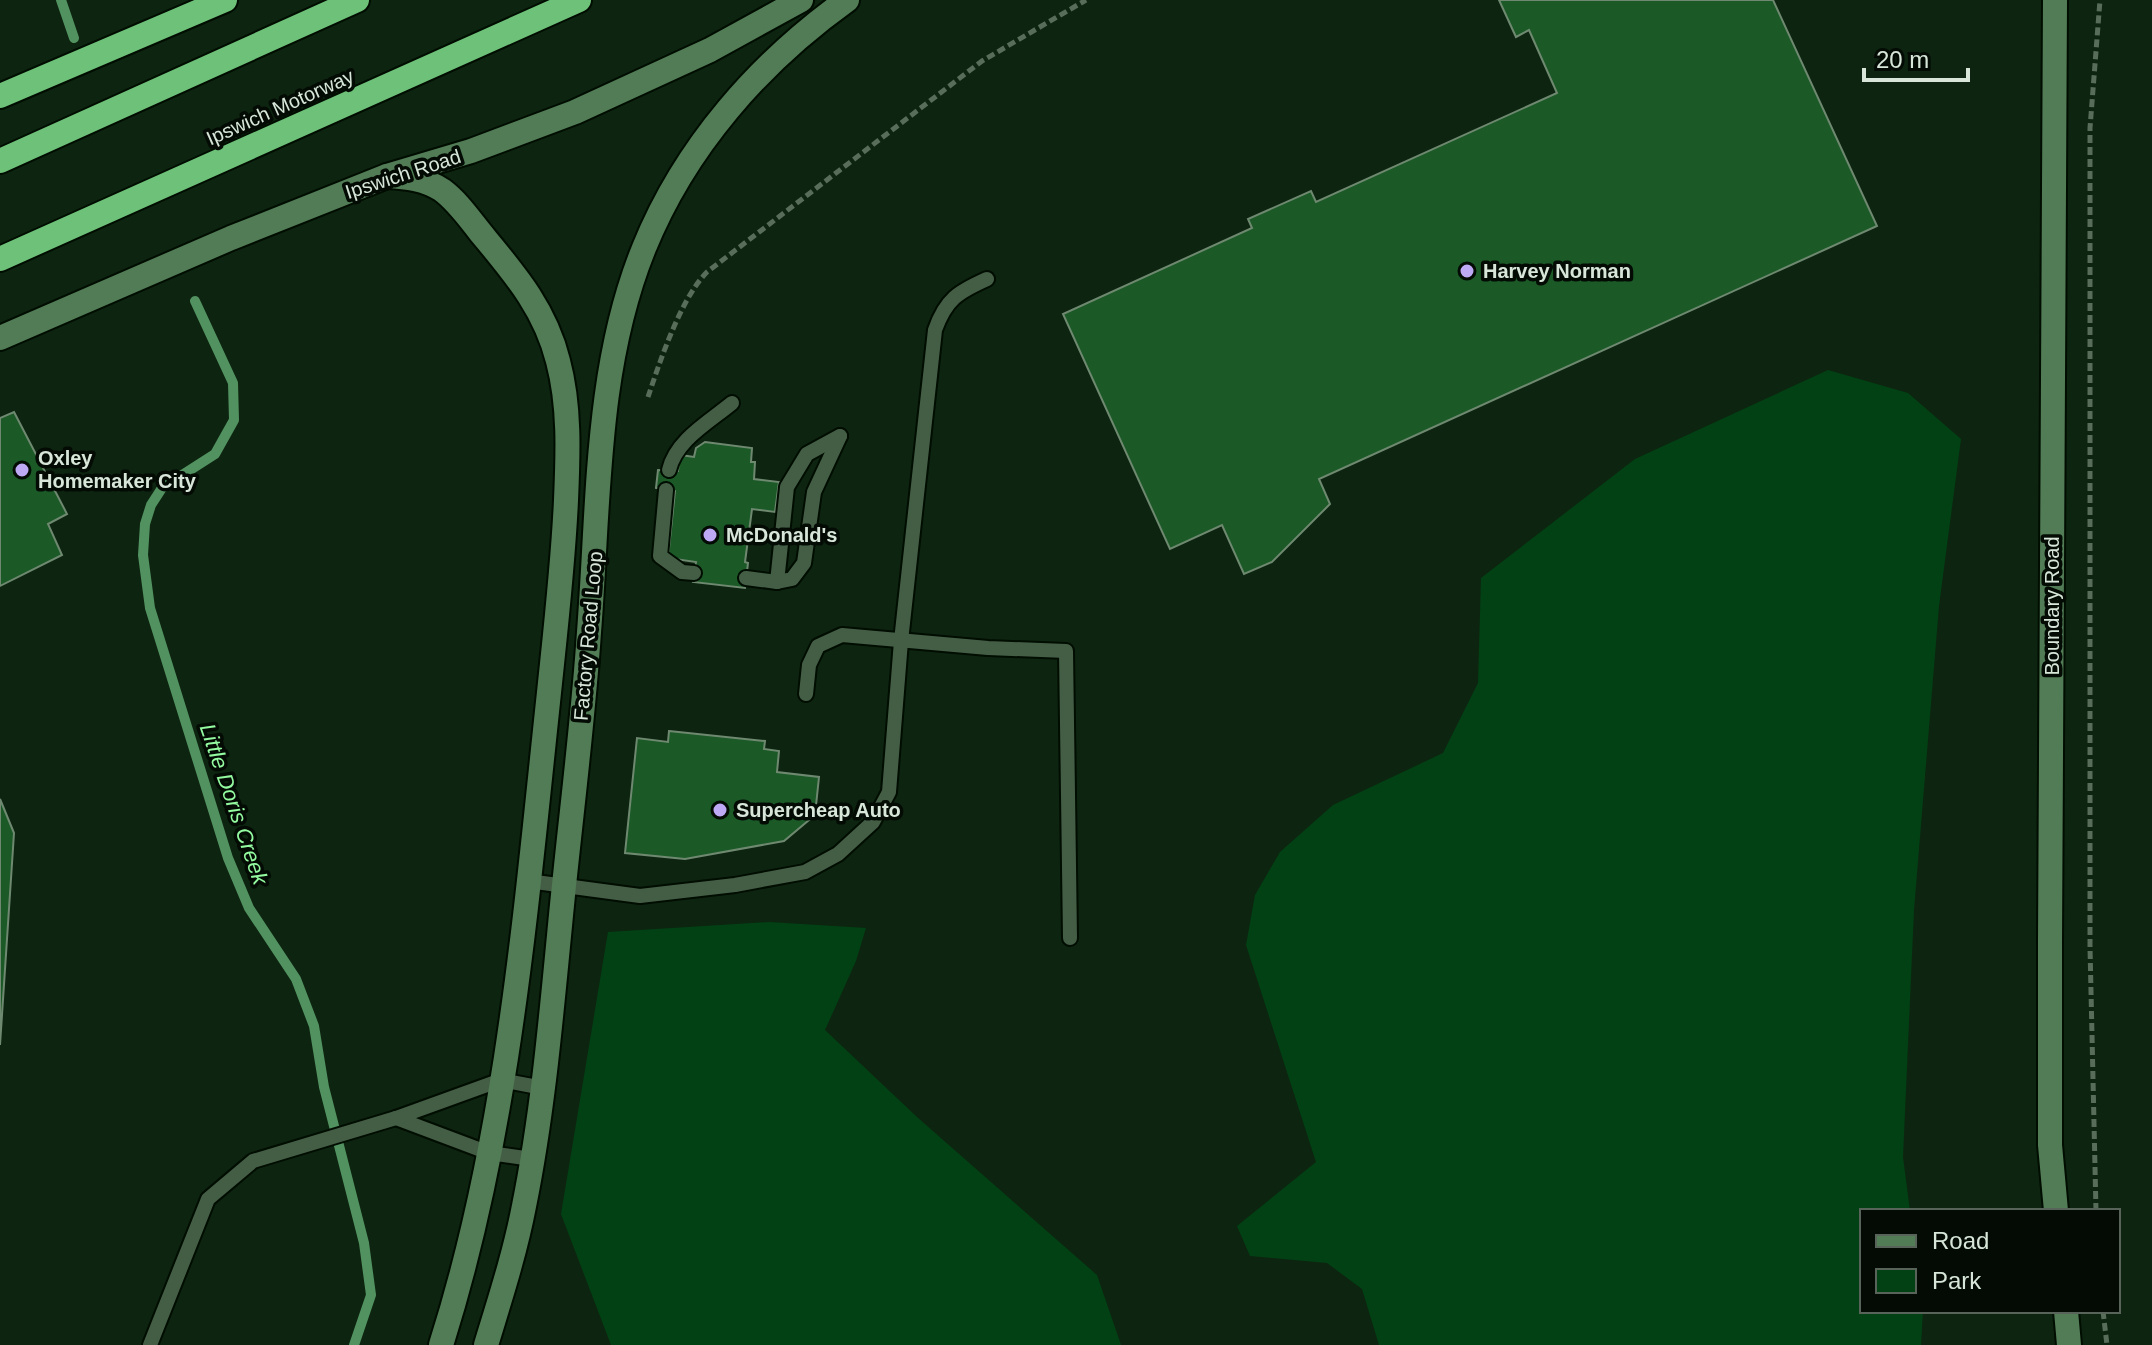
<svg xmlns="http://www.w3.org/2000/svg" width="2152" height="1345" font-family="Arial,sans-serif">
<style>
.green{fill:#024114}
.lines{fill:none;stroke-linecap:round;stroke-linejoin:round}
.stream{stroke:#529260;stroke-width:10}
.building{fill:#1b5927;stroke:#6e8970;stroke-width:2}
.lane-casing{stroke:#000d00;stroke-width:18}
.secondary-casing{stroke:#000d00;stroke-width:28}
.highway-casing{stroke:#000d00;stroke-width:28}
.path{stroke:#596d5b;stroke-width:5;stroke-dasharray:8 4;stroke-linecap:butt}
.lane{stroke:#445e46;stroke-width:14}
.secondary{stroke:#517c55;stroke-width:24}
.highway{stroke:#6ec179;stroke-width:24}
.poi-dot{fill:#bea9f4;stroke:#030b04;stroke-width:3}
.labels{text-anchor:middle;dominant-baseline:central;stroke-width:7;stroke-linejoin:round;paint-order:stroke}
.street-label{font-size:20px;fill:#d7e6d8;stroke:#030b04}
.poi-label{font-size:20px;font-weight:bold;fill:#d7e6d8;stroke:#030b04;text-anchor:start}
.water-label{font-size:22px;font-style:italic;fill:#94fba1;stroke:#030b04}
</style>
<rect width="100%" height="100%" fill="#0d2510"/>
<!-- green -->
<g class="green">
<polygon points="1828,370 1908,393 1961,439 1939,606 1914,910 1903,1157 1910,1211 1862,1211 1862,1311 1923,1311 1921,1345 1379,1345 1362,1289 1327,1263 1250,1256 1237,1226 1316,1162 1246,945 1255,895 1280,852 1333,805 1443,753 1478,683 1481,578 1635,459"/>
<polygon points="769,922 866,928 856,961 825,1030 917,1117 1097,1275 1121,1345 611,1345 561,1214 608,932"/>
</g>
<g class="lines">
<!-- stream -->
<g class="stream">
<polyline points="61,0 74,38"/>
<polyline points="195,301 233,383 234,420 215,454 162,488 151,505 145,524 143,555 150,608 228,858 249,908 296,979 314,1026 324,1087 364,1243 371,1295 354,1345"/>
</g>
</g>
<!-- building -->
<g class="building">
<polygon points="1499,0 1773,0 1877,226 1319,479 1330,504 1272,562 1244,574 1222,525 1170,549 1063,314 1252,228 1248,219 1311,191 1316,202 1557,93 1529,30 1516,37"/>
<polygon points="14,412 67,514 48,524 62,555 0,586 0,418"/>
<polygon points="705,442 752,448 751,462 755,462 754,479 779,482 775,512 752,509 745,562 748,563 745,588 693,582 696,562 668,558 675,491 656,488 658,470 678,471 680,455 694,457 696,448"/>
<polygon points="669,731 765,741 764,749 779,751 777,772 819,777 815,815 784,841 685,859 625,853 637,738 668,742"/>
<polygon points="0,799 14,833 0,1045"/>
</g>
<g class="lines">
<defs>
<g id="lane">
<path d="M 669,470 C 676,440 709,422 732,403"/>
<polyline points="666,490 660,556 682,572 694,573"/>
<polyline points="746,578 777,582 792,579 804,563 814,492 840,436"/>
<polyline points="777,582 787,487 807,454 840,436"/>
<polyline points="806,694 809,665 818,646 842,635 988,648 1066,651 1070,938"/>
<path d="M 528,881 L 640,896 L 735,885 L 805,872 L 838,854 L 873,822 L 889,792 L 901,641 L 935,330 C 946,299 958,292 987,279"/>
<polyline points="396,1118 489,1153 532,1159"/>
<polyline points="150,1345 208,1199 253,1161 396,1118 501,1080 543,1088"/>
</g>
<g id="secondary">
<polyline points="2055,0 2050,943 2050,1145 2056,1211"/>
<path d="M 387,176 C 407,177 425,179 442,190 C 457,201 469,218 480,232 C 513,272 545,308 558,361 C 570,406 568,454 566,500 C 563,567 555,634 548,702 C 525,917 507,1138 441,1345"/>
<polyline points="0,338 231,238 387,176 471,151 575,112 710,50 801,0"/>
<polyline points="2066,1311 2069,1345"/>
<path d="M 486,1345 C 500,1299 515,1253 524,1206 C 544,1107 552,1006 562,905 C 571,814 583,723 589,632 C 599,505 595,368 644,248 C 685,147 759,63 847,0"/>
</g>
<g id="highway">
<polyline points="0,96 225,0"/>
<polyline points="0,161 357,0"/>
<polyline points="0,259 579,0"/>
</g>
</defs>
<!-- lane casing -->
<use href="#lane" class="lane-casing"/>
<!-- secondary casing -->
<use href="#secondary" class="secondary-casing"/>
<!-- highway casing -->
<use href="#highway" class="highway-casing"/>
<!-- path -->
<g class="path">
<path d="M 648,397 C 660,361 681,298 707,272 L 982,61 L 1086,0"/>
<polyline points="2096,1211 2090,947 2090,128 2100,0"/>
<polyline points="2103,1311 2107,1345"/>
</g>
<!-- lane -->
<use href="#lane" class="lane"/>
<!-- secondary -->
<use href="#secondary" class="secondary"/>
<!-- highway -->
<use href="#highway" class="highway"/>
</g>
<!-- markers -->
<g class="poi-dot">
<circle cx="1467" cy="271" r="8"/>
<circle cx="22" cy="470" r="8"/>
<circle cx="710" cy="535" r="8"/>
<circle cx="720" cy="810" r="8"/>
</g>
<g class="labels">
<!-- street labels -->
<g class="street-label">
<text transform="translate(280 107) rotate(-24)">Ipswich Motorway</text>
<text transform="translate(403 174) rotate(-18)">Ipswich Road</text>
<text transform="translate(2052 606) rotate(-90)">Boundary Road</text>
<text transform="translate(588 636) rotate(-85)">Factory Road Loop</text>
</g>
<!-- poi labels -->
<g class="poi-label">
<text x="1483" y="271">Harvey Norman</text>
<text x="38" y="458">Oxley<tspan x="38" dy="23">Homemaker City</tspan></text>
<text x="726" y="535">McDonald's</text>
<text x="736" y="810">Supercheap Auto</text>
</g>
<!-- water labels -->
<g class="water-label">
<text transform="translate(234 804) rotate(71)">Little Doris Creek</text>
</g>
</g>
<!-- legend -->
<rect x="1860" y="1209" width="260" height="104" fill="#030b04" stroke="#586359" stroke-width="2"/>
<rect x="1876" y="1235" width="40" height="12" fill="#517c55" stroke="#586359" stroke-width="2"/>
<text x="1932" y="1249" font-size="24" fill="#d7e6d8">Road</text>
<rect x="1876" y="1269" width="40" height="24" fill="#024114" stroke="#586359" stroke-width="2"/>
<text x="1932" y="1289" font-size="24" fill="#d7e6d8">Park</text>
<!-- scale -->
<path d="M1864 68v12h104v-12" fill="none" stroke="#d7e6d8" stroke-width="4"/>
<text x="1876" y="68" font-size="24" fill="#d7e6d8" stroke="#030b04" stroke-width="6" paint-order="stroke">20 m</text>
</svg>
